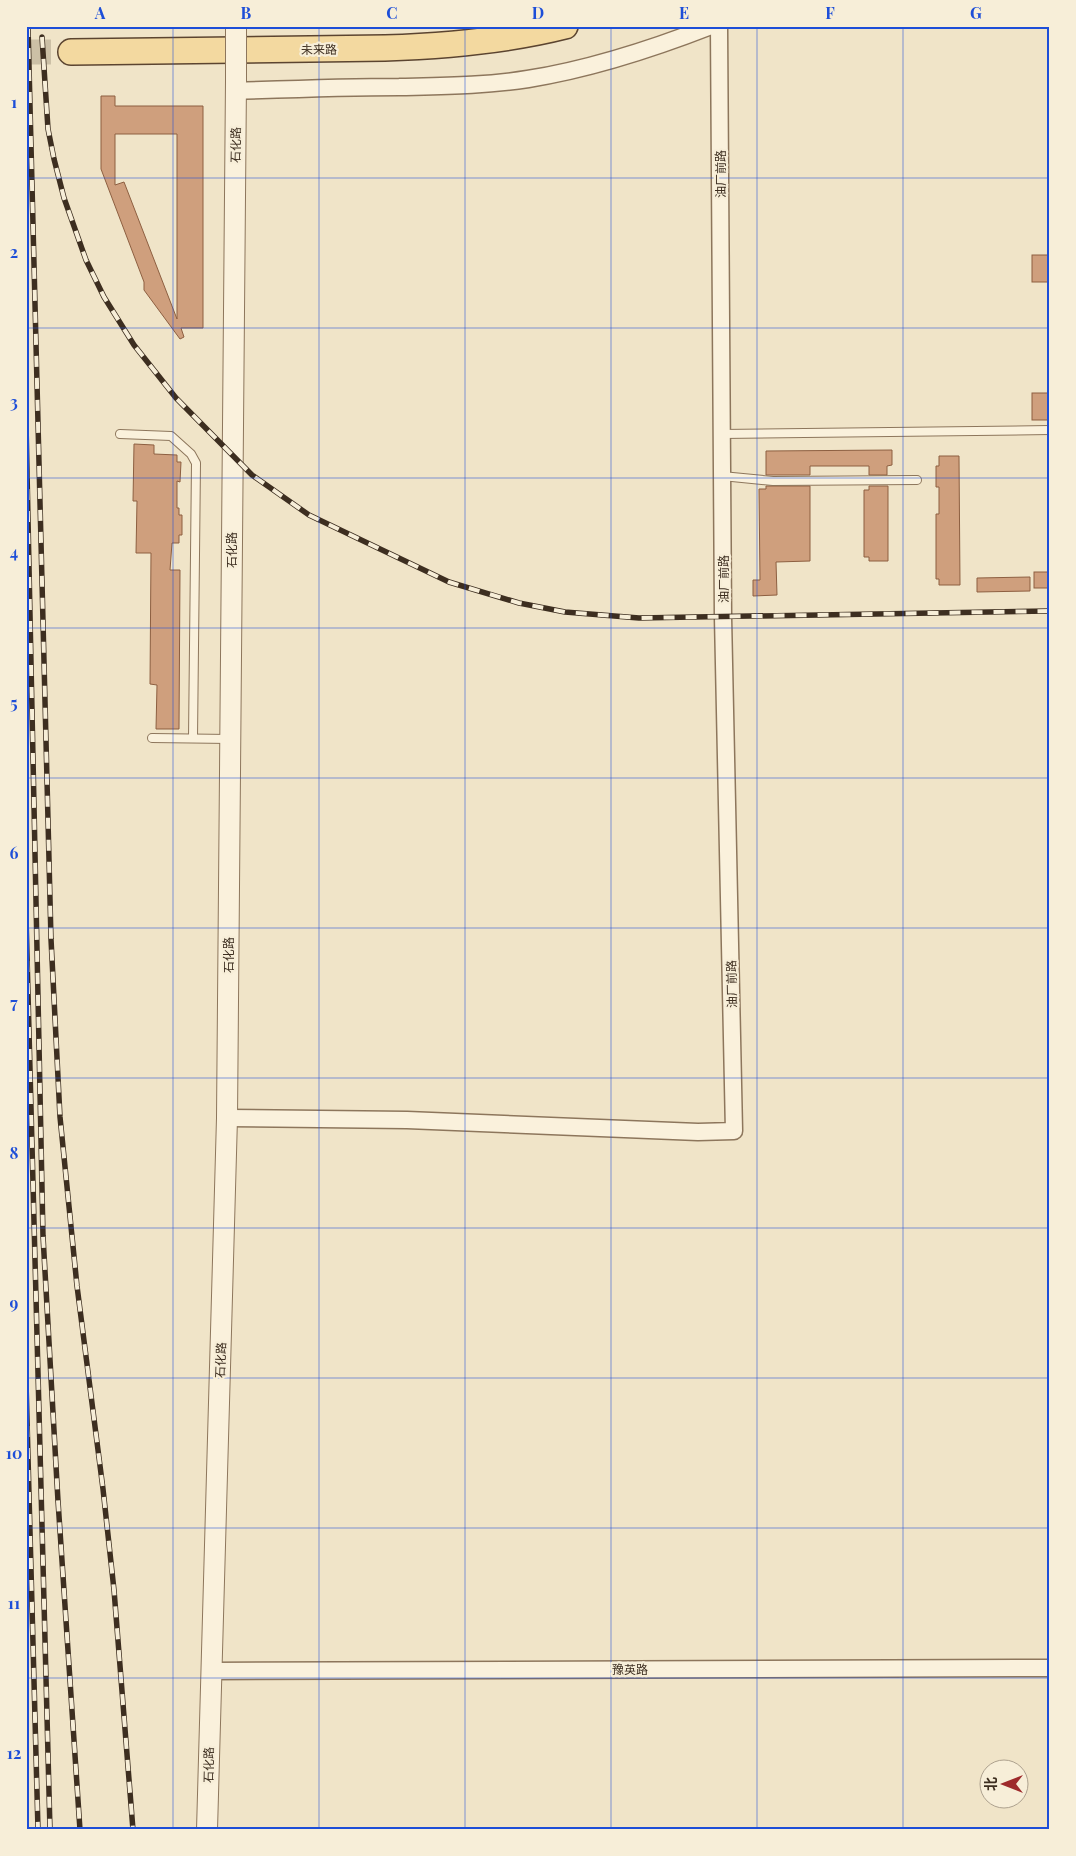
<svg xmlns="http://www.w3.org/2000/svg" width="1076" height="1856" font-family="'Playfair Display','Noto Sans SC',serif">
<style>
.building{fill:#cf9f7d;stroke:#8d5f41;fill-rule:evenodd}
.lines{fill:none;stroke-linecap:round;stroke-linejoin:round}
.primary-tunnel{stroke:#ccc0a6;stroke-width:25;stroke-dasharray:25 12;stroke-linecap:butt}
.service-casing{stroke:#8d765c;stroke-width:10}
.minor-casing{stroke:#8d765c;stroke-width:19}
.tertiary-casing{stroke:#8d765c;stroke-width:22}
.primary-casing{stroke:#5b4430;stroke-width:28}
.service{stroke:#faf1dc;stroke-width:8}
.minor{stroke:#faf1dc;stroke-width:16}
.tertiary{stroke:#faf1dc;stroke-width:20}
.primary{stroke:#f3d9a0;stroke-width:25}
.rail-casing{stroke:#3d2e20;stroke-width:5.5}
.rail{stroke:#f7eed8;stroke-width:4;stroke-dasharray:11;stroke-linecap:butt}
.tertiary-bridge-casing{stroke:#8d765c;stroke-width:22;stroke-linecap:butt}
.tertiary-bridge{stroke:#faf1dc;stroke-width:20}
.grid{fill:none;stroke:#1d4ed8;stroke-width:1;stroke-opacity:0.55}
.labels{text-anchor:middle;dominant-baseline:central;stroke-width:4.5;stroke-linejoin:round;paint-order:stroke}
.street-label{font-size:12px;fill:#3d2e20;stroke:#f7eed8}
.neatline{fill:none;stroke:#1d4ed8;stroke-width:2}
.grid-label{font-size:16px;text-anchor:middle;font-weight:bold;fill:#1d4ed8}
</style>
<rect width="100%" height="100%" fill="#f0e4c8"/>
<!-- building -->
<g class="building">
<path d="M 101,96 L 115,96 L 115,106 L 203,106 L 203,328 L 181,328 L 184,337 L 180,339 L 144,290 L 144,282 L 101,169 ZM 115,134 L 177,134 L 177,319 L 124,182 L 115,185 Z"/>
<rect x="1032" y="255" width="18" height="27"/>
<rect x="1032" y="393" width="18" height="27"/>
<polygon points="134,444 154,445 154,454 177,455 177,462 181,462 180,482 177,481 177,508 179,508 179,515 182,515 182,535 179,535 179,543 172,543 170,570 180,570 179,729 156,729 157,685 150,684 151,553 136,553 137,501 133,501"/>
<polygon points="892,450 892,465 887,466 887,475 869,475 869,466 810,466 810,475 766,475 766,451"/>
<polygon points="939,456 959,456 960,585 939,585 939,579 936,579 936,514 939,514 939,487 936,487 936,466 939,466"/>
<polygon points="766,486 810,486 810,561 776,562 777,595 753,596 753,580 760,580 759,489 766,489"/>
<polygon points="869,486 888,486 888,561 869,561 869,557 864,557 864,490 869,490"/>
<rect x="1034" y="572" width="16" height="16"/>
<polygon points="1030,577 1030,591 977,592 977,578"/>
</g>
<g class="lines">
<!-- primary-tunnel -->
<polyline class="primary-tunnel" points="26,52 71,52"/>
<defs>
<g id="service">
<polyline points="120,434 171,436 191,454 196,463 193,738"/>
<polyline points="722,434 1050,430"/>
<polyline points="722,476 773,481 917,480"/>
<polyline points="152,738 230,739"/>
</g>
<g id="minor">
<path d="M 236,91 C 290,89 345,87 399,87 C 443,86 485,86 528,79 C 591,69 652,49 711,26"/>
<polyline points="227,1118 407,1120 698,1132 734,1131 723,617 719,26"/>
<polyline points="211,1671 1050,1668"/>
</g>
<polyline id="tertiary" points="207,1830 227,1118 236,81"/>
<path id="primary" d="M 71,52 L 385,48 C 446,46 506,41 565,26"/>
</defs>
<!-- service casing -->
<use href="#service" class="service-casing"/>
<!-- minor casing -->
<use href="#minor" class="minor-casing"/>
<!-- tertiary casing -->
<use href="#tertiary" class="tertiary-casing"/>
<!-- primary casing -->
<use href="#primary" class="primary-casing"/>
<!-- service -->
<use href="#service" class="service"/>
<!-- minor -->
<use href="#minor" class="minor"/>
<!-- tertiary -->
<use href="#tertiary" class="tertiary"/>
<!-- primary -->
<use href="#primary" class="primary"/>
<defs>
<g id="rail">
<polyline points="28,26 51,939 60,1117 77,1286 103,1489 114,1590 133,1830"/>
<polyline points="42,37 48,129 54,159 64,198 86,260 104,297 134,345 176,398 252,475 309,515 449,582 519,603 565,612 639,618 1050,611"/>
<polyline points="26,423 43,1236 58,1501 80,1830"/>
<polyline points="26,917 50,1830"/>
<polyline points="26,1382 38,1830"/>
</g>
</defs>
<!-- rail casing -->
<use href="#rail" class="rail-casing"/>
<!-- rail -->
<use href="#rail" class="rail"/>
<defs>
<polyline id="tertiary-bridge" points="236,81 236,26"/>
</defs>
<!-- tertiary-bridge casing -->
<use href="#tertiary-bridge" class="tertiary-bridge-casing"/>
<!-- tertiary-bridge -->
<use href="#tertiary-bridge" class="tertiary-bridge"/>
</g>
<!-- grid -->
<path class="grid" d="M 173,26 L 173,1830M 319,26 L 319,1830M 465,26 L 465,1830M 611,26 L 611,1830M 757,26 L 757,1830M 903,26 L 903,1830M 26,178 L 1050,178M 26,328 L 1050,328M 26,478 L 1050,478M 26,628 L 1050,628M 26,778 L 1050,778M 26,928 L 1050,928M 26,1078 L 1050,1078M 26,1228 L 1050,1228M 26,1378 L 1050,1378M 26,1528 L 1050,1528M 26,1678 L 1050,1678"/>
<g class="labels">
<!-- street labels -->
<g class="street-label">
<text transform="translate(319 49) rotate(-1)">未来路</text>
<text transform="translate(235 145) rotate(-89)">石化路</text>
<text transform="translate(720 174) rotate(-90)">油厂前路</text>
<text transform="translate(231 550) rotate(-90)">石化路</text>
<text transform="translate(723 579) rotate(-90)">油厂前路</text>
<text transform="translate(228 955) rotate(-90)">石化路</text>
<text transform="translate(731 984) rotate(-91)">油厂前路</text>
<text transform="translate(220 1360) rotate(-88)">石化路</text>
<text x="630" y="1669">豫英路</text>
<text transform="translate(208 1765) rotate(-89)">石化路</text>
</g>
</g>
<!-- border -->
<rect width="1076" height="1856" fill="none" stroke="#f7eed8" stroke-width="55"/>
<!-- north arrow -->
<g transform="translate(1004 1784) rotate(270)"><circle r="24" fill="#f7eed8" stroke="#ada18e"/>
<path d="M0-4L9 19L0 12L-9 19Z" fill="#9e2a2b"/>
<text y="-8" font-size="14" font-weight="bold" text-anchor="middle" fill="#3d2e20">北</text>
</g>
<rect x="28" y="28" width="1020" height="1800" class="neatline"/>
<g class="grid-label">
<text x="100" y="19">A</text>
<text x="246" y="19">B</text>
<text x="392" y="19">C</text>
<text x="538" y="19">D</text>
<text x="684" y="19">E</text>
<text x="830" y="19">F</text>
<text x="976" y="19">G</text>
<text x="14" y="108">1</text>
<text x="14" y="258">2</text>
<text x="14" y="408">3</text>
<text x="14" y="558">4</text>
<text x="14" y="709">5</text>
<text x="14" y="859">6</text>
<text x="14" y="1009">7</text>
<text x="14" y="1159">8</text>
<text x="14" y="1309">9</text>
<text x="14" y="1459">10</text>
<text x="14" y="1609">11</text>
<text x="14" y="1759">12</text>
</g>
</svg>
